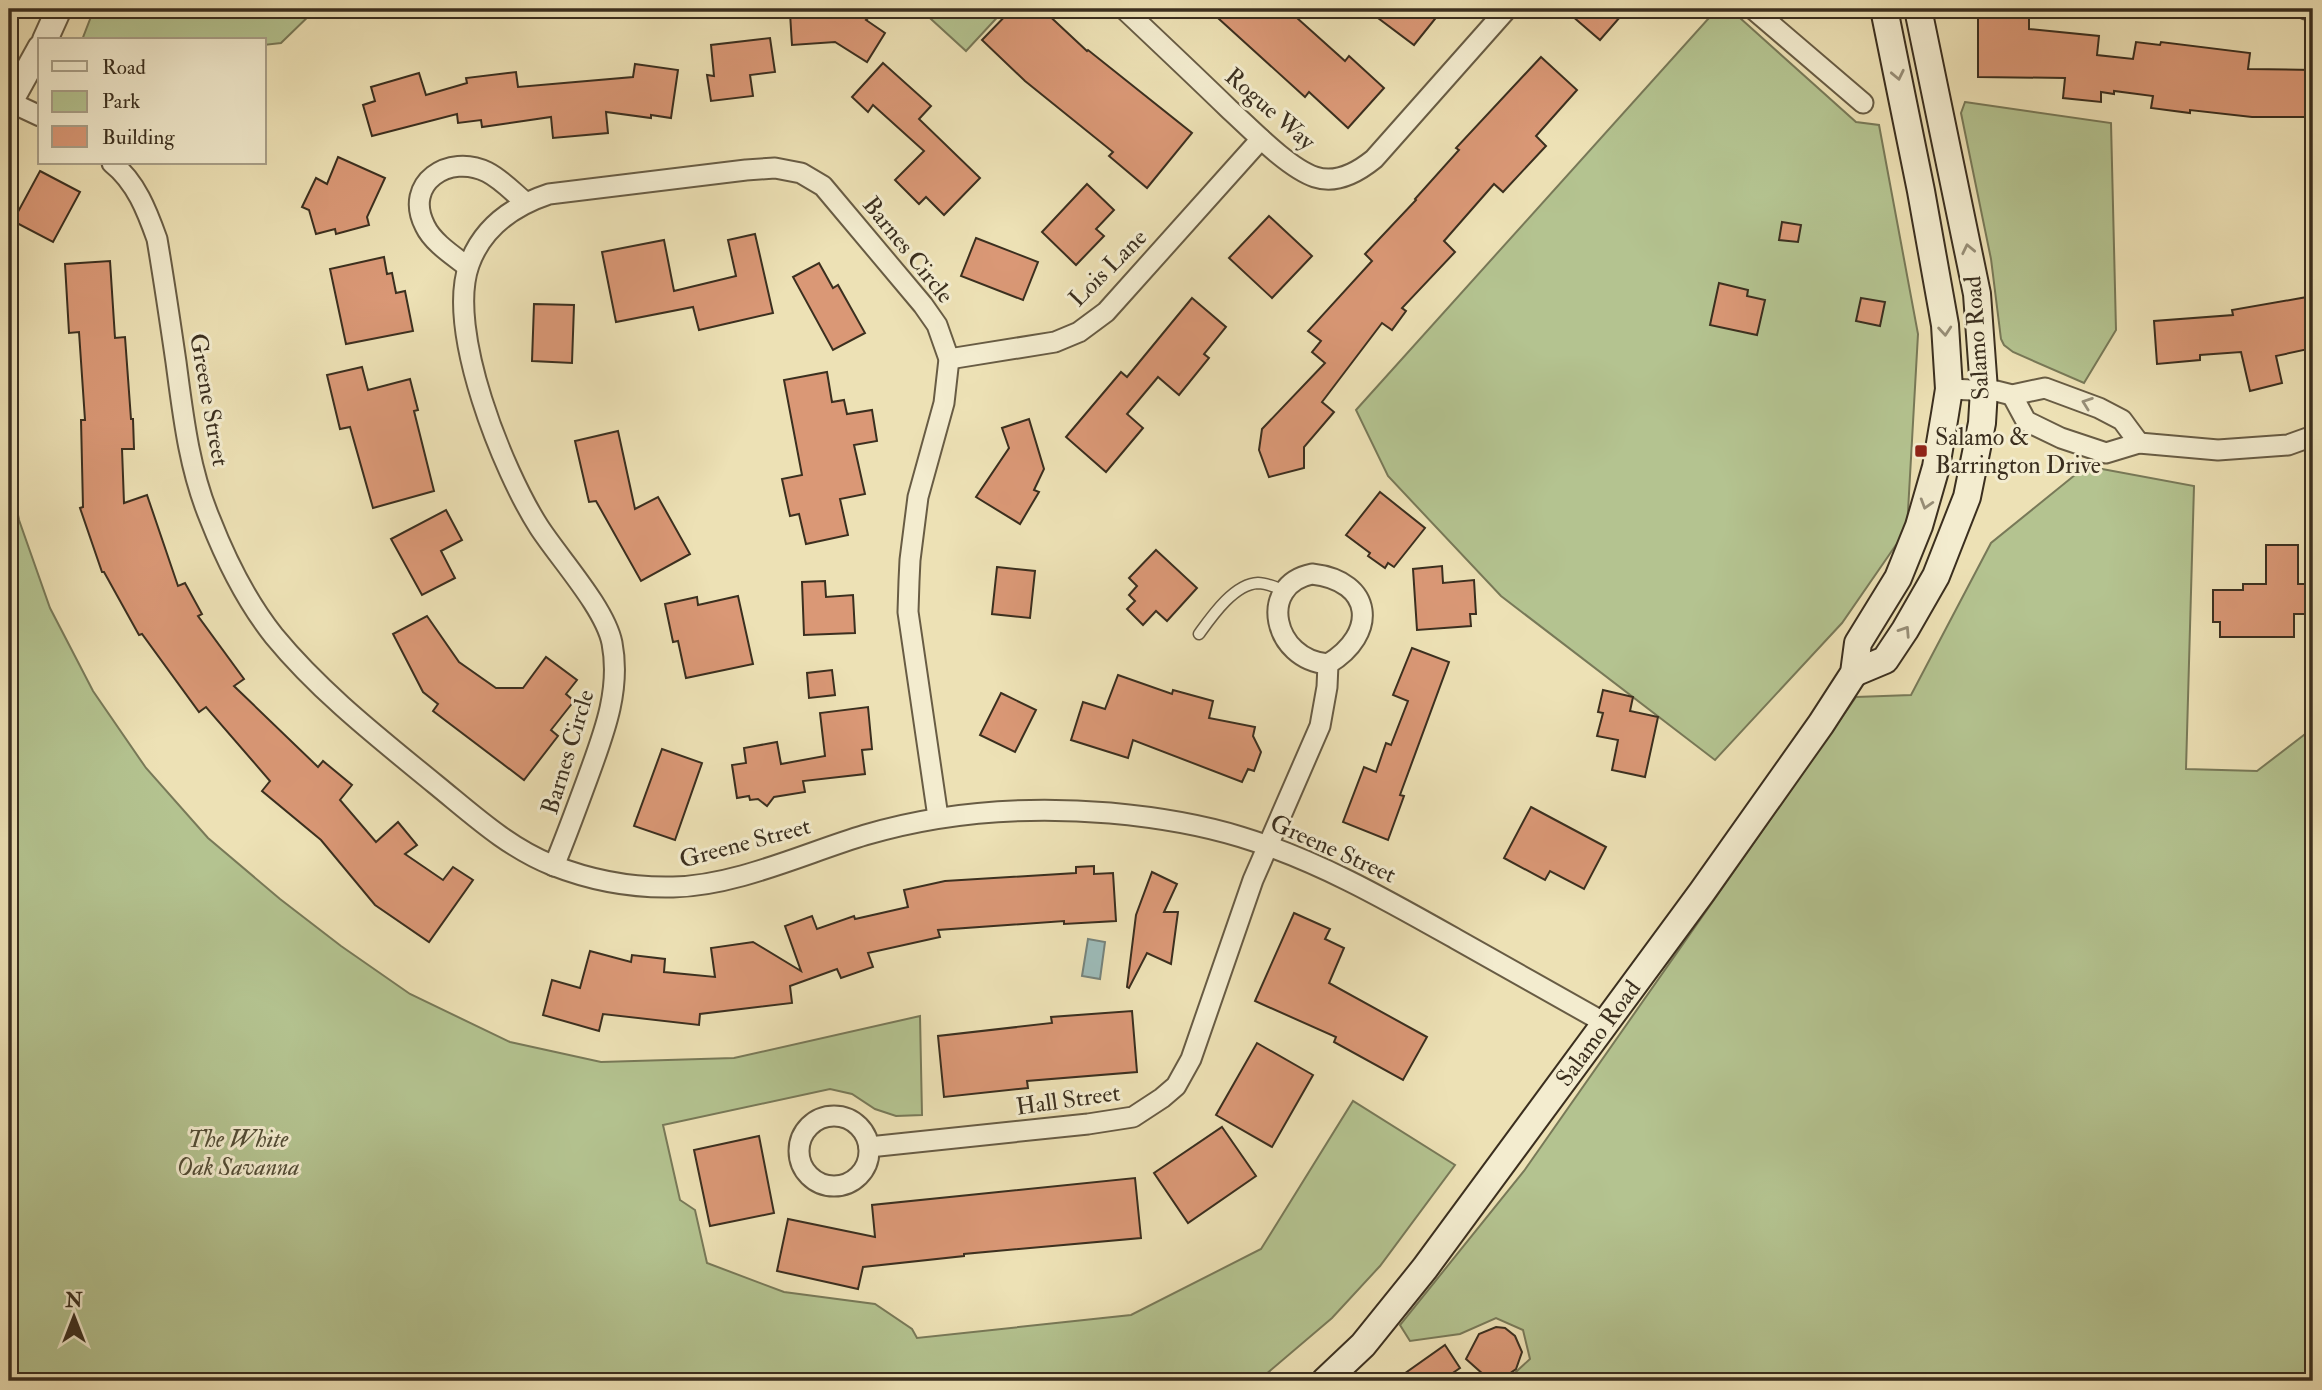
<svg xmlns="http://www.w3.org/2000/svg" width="2322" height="1390" font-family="'IM FELL Double Pica',serif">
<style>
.green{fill:#b4c390;stroke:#787958;stroke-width:2}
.water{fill:#9dbbb8;stroke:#76837b;stroke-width:2}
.building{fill:#da9876;stroke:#3b2f1f;stroke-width:2}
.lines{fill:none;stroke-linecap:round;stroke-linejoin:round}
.service-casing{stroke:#685c44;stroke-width:13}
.minor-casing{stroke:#685c44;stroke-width:23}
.tertiary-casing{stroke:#685c44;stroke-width:28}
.secondary-casing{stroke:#3b2f1f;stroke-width:30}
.service{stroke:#f3eccf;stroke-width:10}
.minor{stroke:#f3eccf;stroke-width:19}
.tertiary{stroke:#f3eccf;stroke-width:24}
.secondary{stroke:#f3eccf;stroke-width:26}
.oneway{stroke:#978e77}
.poi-dot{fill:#8f2418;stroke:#f3eccf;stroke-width:2.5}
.labels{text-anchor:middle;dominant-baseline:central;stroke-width:6;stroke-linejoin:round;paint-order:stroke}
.street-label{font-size:24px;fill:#3b2f1f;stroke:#f3eccf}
.poi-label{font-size:24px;fill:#3b2f1f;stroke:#f3eccf;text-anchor:start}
.park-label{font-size:24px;font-style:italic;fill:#534d36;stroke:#f3eccf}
</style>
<rect width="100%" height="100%" fill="#ede1b5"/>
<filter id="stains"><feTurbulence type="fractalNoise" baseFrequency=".00286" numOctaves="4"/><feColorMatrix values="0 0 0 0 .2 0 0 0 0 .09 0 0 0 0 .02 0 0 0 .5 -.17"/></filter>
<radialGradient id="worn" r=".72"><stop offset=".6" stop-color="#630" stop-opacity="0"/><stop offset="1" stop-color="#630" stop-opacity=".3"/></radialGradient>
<!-- green -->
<g class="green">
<polygon points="94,9 316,9 281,43 264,45 264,40 82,40"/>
<polygon points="920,9 1005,9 966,51"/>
<polygon points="1717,9 1730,9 1856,122 1879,125 1918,334 1907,529 1842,623 1715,760 1501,596 1388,476 1356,410"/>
<polygon points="1965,102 2111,123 2116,330 2084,383 2013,352 2004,345 2001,339 1991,259 1961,113"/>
<polygon points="2086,466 2194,486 2186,769 2257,771 2313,728 2313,1381 1506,1381 1530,1359 1523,1330 1496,1318 1460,1334 1410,1341 1400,1325 1524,1171 1856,697 1911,695 1991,543"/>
<polygon points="9,469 19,520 50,608 93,691 146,768 208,838 280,899 341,946 410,994 510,1042 601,1062 734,1058 920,1016 922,1115 896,1116 875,1109 852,1094 830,1089 663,1125 680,1200 695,1210 707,1263 784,1292 875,1304 912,1329 917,1338 1131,1315 1261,1249 1353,1101 1455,1165 1380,1266 1332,1318 1258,1381 9,1381"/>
</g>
<!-- water -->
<polygon class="water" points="1088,939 1105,942 1100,979 1082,976"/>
<!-- building -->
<g class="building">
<polygon points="841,9 878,9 866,20 885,33 867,62 835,42 792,45 790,13 838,13"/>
<polygon points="1012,9 1042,9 1087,51 1088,50 1192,133 1147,188 1109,156 1113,152 1025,81 982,40"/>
<polygon points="1208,9 1287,9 1345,61 1349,56 1384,88 1348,128 1309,92 1305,97"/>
<polygon points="1366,9 1443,9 1414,45"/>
<polygon points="1564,9 1627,9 1600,40"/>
<polygon points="1978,17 2029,17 2029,29 2099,36 2097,55 2133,59 2136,42 2160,45 2161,42 2250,53 2248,69 2313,70 2313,117 2252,117 2190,110 2190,113 2151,108 2153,96 2114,91 2114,94 2101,92 2101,102 2063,98 2065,78 1978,77"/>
<polygon points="770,38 775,72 750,75 753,96 711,101 707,75 714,76 711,45"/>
<polygon points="1541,57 1577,90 1536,136 1546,146 1503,192 1494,184 1444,241 1455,252 1402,308 1406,311 1392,330 1382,323 1322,402 1334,412 1304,447 1304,468 1269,477 1259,450 1262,429 1325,363 1312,352 1321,341 1308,331 1372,261 1365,254 1416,200 1415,199 1459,150 1456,148"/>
<polygon points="883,63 931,106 919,119 980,178 944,215 926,197 919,204 895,180 924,151 873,105 868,112 852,97"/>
<polygon points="635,64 678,70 671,118 651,115 651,118 606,112 608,133 553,138 551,117 482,127 481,120 458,123 457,114 372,136 363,105 375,101 371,87 419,73 426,95 467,83 466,78 516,72 518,87 633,77"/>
<polygon points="338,157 385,178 367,217 369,225 336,234 335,229 316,234 309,210 302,207 316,178 327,184"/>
<polygon points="40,171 80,192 53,242 13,221"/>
<polygon points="1087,184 1114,210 1096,229 1104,236 1076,265 1042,232"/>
<polygon points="1269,216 1312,256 1272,298 1229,258"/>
<polygon points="1782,222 1801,225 1798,242 1779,240"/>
<polygon points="755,234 773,313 699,330 693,307 616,322 602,252 664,240 674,291 736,276 728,240"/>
<polygon points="976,238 1038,262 1023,300 961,276"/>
<polygon points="384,257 387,274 392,273 396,293 405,291 413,331 346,344 330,269"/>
<polygon points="110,261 115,338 125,337 131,419 133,419 134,449 122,449 124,503 147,495 178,586 185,583 202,614 198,616 244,679 234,686 318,767 323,761 352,785 340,800 376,842 398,822 417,845 405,854 443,880 453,867 473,880 429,942 375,905 321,840 262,791 270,781 206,707 199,712 142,634 139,635 104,572 102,572 80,508 83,507 81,420 85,420 79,332 69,333 65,264"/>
<polygon points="819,263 833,288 838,285 865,333 833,350 793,277"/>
<polygon points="1719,283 1748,290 1747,296 1765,300 1757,335 1710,325"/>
<polygon points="2307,297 2313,323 2313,348 2276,356 2282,383 2250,391 2241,352 2200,355 2200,360 2157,364 2154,321 2233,315 2232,310"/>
<polygon points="1192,298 1226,327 1204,354 1209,358 1179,395 1158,377 1127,414 1143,428 1106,472 1066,437 1121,372 1127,377"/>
<polygon points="1861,298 1885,302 1880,326 1856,321"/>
<polygon points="534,304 574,305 572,363 532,361"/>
<polygon points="362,367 368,390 410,379 418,410 414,411 434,491 373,508 350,427 340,429 327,375"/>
<polygon points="827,372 832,402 844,400 847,414 872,410 877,441 854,445 865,494 840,499 848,535 806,544 799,514 790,516 782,479 802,475 784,380"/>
<polygon points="1029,419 1044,469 1034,490 1039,492 1020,524 976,497 1009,448 1002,428"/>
<polygon points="618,431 635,509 658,497 690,554 641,581 596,501 589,502 575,441"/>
<polygon points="1380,492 1425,528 1394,567 1388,563 1385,568 1368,556 1370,553 1346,535"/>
<polygon points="446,510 462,540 441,551 455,578 422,595 391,539"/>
<polygon points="2266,545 2298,545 2298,584 2305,584 2305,614 2294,614 2294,637 2220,637 2220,622 2213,622 2213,590 2243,590 2243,584 2266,584"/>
<polygon points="1156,550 1197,588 1167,621 1156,611 1143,625 1127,609 1135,601 1129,595 1137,586 1129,578"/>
<polygon points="1442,566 1443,583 1474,580 1476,614 1470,614 1471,626 1417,630 1413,569"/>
<polygon points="997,567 1035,571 1030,618 992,614"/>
<polygon points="825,581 826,597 853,595 855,633 804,635 802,582"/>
<polygon points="738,596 753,664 686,678 678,641 673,642 665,604 697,597 698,605"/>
<polygon points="427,616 459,662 496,688 523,688 546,657 577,680 566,694 574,701 551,730 558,736 524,780 433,711 438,704 423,692 393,634"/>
<polygon points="1412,648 1449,662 1400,795 1404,796 1388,840 1343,822 1364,767 1376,772 1386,743 1391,745 1408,701 1393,695"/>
<polygon points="832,670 835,695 809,698 807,673"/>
<polygon points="1118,675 1172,694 1173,690 1213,701 1209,718 1255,727 1253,736 1261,752 1254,771 1248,769 1242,782 1133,740 1128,758 1071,740 1083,702 1105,709"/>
<polygon points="1603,690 1633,697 1630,711 1658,717 1645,777 1612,770 1618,740 1597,736 1603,713 1598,712"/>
<polygon points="1001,693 1036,710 1015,752 980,735"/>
<polygon points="868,707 872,749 862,750 865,774 803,781 805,792 774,797 767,806 758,799 750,800 749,796 737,798 732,765 746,763 744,748 777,742 781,764 825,756 820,713"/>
<polygon points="662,749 702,763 675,840 634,826"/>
<polygon points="1531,807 1606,847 1584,889 1550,871 1545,880 1504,858"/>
<polygon points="1094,866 1094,874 1113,873 1116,921 1064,924 1064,921 938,930 940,937 868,953 873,967 841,978 837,969 790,986 792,1003 700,1014 699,1025 603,1014 599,1031 543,1015 552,980 580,988 590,951 631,962 632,955 665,959 664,972 715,977 711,948 753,942 801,971 785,926 812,916 817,929 854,916 855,919 908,907 904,890 945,881 1076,873 1076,867"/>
<polygon points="1152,872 1177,884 1164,912 1178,912 1171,964 1147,953 1129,988 1127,987 1136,915"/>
<polygon points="1294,913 1330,929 1325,939 1344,948 1329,983 1427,1037 1403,1080 1334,1042 1336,1037 1255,1001"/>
<polygon points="1132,1011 1137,1072 1027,1081 1028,1088 944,1097 938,1036 1052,1023 1051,1017"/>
<polygon points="1257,1043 1313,1075 1272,1147 1216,1115"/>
<polygon points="1222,1127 1256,1176 1188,1223 1154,1173"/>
<polygon points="759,1136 774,1213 710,1226 694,1150"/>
<polygon points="1135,1178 1141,1238 964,1254 964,1256 863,1267 858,1289 777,1271 788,1219 875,1237 872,1205"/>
<polygon points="1496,1327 1505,1328 1515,1336 1522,1352 1516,1369 1506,1376 1497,1378 1484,1375 1466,1359 1479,1334"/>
<polygon points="1445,1345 1460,1368 1441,1381 1394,1381"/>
</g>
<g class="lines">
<defs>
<path id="service" d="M 1199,634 C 1212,616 1234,584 1258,583 C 1267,583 1277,588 1286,591"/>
<g id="minor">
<path d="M 1124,9 C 1159,42 1195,76 1230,110 C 1251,129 1288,168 1315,177 C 1336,184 1358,172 1374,159 L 1507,9"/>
<polyline points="1753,9 1863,103"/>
<polyline points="2306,9 2313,10"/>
<polyline points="10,102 40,116"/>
<path d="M 112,163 C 136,182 147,211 157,239 C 164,280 170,321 176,362 C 183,415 189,469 210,519 C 226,560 247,602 274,636 C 320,692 379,738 435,784 C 472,814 507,847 552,865 C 590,880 632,888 673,887 C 736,886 805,853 865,835 C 946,811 1026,806 1110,813 C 1154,817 1199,824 1241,837 C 1317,860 1387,900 1456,939 C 1506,967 1555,995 1605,1023"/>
<path d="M 468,267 C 454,256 433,243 425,226 C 403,183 449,153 487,172 C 501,179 513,192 525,202"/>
<polyline points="949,359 1055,342 1079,332 1106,312 1261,139"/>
<polyline points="1949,389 1996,391 2012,395 2045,388 2099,408 2122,420 2139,443"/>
<polyline points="2012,395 2026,421 2061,438 2106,453 2139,443 2218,450 2288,445 2313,436"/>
<path d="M 1312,574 C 1374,581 1378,634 1328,664 C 1273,660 1257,585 1312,574 Z"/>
<path d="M 554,866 C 566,837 577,807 588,777 C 604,733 621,690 612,643 C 605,608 559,558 539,527 C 503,471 446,330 469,265 C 482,228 513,206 549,194 L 746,170 L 775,168 L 801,173 L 823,186 L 923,305 L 937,325 L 949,359 L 944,403 L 918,497 L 910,560 L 909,581 L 908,612 L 938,817"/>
<circle cx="834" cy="1151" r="35"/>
<polyline points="869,1147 1088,1124 1133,1117 1162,1098 1176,1086 1191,1059 1253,880 1320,726 1327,687 1328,664"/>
</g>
<g id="tertiary">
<polyline points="45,40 59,9"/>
<polyline points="9,104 40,48"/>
</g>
<g id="secondary">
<polyline points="1854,673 1885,660 1905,630 1936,576 1967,497 1982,423 1984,390 1977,294 1918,9"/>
<path id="s1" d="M 1325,1381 L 1363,1345 L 1425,1268 L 1702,892 L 1821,724 L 1854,673 L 1858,643 L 1898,578 L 1919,526 L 1936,467 L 1945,414 L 1949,389 L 1945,325 L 1921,191 L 1884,9"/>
</g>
</defs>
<!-- service casing -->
<use href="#service" class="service-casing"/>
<!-- minor casing -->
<use href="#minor" class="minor-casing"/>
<!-- tertiary casing -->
<use href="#tertiary" class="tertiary-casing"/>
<!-- secondary casing -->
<use href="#secondary" class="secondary-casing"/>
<!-- service -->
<use href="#service" class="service"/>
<!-- minor -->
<use href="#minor" class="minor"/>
<!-- tertiary -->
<use href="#tertiary" class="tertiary"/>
<!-- secondary -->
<use href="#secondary" class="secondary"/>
</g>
<!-- one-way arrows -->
<defs><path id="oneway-chevron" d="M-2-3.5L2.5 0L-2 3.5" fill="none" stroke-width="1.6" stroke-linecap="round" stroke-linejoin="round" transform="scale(1.75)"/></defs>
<g class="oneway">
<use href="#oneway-chevron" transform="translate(1898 75) rotate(78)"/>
<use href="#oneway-chevron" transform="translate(1968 249) rotate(-102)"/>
<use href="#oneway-chevron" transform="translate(1945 331) rotate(85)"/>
<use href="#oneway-chevron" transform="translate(2087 403) rotate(-160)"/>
<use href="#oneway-chevron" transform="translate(1926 504) rotate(107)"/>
<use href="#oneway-chevron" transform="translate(1905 631) rotate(-57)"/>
</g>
<!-- markers -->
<rect class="poi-dot" x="1914" y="444" width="14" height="14" rx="3.5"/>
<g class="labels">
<!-- street labels -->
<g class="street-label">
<text transform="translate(1270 109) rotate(41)">Rogue Way</text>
<text transform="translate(908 250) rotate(51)">Barnes Circle</text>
<text transform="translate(1108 268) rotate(-45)">Lois Lane</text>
<text transform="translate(1977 338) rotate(-94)">Salamo Road</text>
<text transform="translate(209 400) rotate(80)">Greene Street</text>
<text transform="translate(568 752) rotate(-73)">Barnes Circle</text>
<text transform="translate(745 843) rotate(-15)">Greene Street</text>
<text transform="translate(1333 849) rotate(24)">Greene Street</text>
<text stroke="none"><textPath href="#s1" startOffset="443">Salamo Road</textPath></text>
<text transform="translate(1068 1100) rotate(-8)">Hall Street</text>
</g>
<!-- poi labels -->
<g class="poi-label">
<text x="1935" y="437">Salamo &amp;<tspan x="1935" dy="28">Barrington Drive</tspan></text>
</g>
<!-- park labels -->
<g class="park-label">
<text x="238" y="1139">The White<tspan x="238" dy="28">Oak Savanna</tspan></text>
</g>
</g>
<!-- margin -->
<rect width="2322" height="1390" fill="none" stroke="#ede1b5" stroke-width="35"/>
<rect x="10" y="10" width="2301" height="1369" fill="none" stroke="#3b2f1f" stroke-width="3.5"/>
<rect x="18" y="18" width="2287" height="1355" fill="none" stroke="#3b2f1f" stroke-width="2"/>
<!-- legend -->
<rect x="38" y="38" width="228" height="126" fill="#f3eccf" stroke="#a9a089" stroke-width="2"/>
<rect x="52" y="61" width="35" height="10" fill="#f3eccf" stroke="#a9a089" stroke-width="2"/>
<text x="102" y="74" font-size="21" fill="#3b2f1f">Road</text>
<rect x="52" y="91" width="35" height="21" fill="#b4c390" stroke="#a9a089" stroke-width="2"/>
<text x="102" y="108" font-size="21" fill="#3b2f1f">Park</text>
<rect x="52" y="126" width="35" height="21" fill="#da9876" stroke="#a9a089" stroke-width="2"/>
<text x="102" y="144" font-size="21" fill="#3b2f1f">Building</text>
<!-- north arrow -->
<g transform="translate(74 1317)" stroke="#f3eccf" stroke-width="5" paint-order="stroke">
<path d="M0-5L12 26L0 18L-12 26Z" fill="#3b2f1f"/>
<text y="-10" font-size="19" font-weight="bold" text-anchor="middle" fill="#3b2f1f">N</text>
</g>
<rect width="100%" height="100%" filter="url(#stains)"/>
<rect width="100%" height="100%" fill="url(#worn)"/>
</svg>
